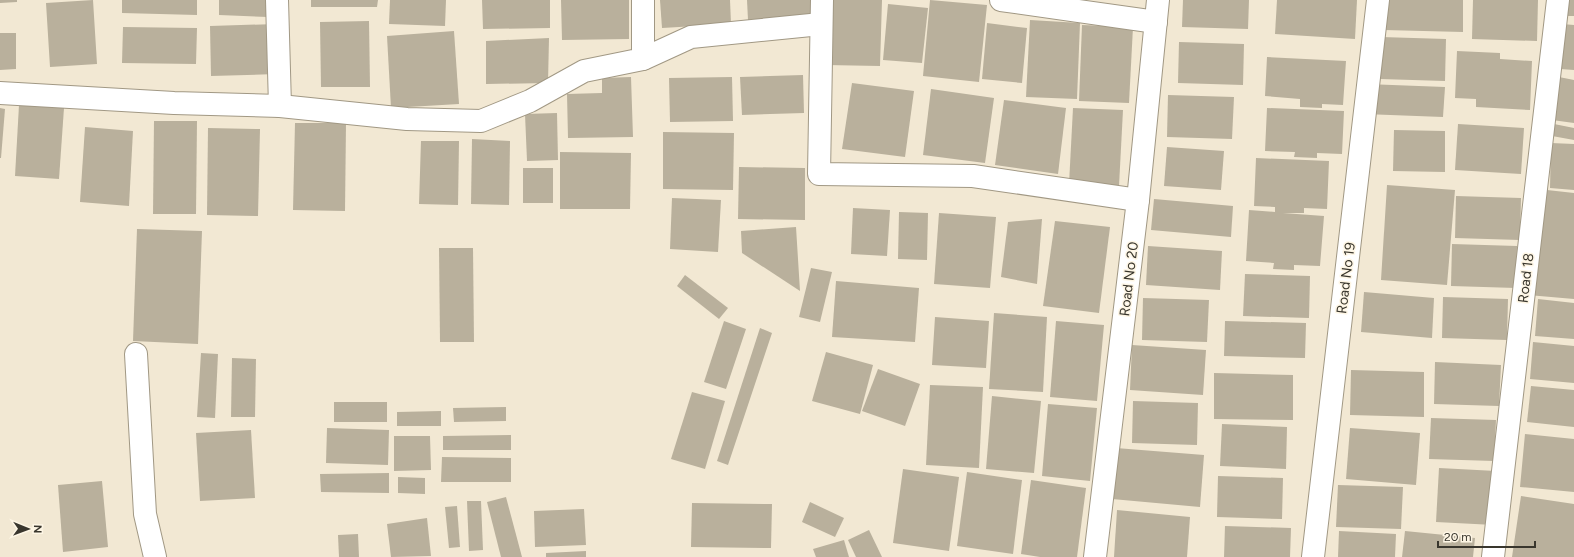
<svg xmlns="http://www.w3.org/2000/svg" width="1574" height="557" font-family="Figtree,sans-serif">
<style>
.building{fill:#b9b09c}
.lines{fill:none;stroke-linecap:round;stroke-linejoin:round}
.street-casing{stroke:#a19884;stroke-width:24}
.street{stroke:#fff;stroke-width:22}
.labels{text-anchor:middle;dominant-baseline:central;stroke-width:3;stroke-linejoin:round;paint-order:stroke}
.street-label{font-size:14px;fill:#39362d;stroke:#fef6e5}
</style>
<rect width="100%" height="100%" fill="#f2e8d3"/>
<!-- building -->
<g class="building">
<polygon points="0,0 17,0 17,2 0,3"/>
<polygon points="93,0 97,64 50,67 46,3"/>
<polygon points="122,0 197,0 197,15 122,13"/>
<polygon points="219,0 269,0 268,17 219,15"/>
<polygon points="311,0 378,0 377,7 311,7"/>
<polygon points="390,0 446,0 445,26 389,24"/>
<polygon points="482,0 550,0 550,28 483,29"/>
<polygon points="561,0 629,0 629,39 562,40"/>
<polygon points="660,0 730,0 731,24 662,28"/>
<polygon points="747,0 811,0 812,16 748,20"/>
<polygon points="828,0 882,0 880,66 826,65"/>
<polygon points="930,0 987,5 979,82 923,76"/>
<polygon points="1183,0 1249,0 1248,29 1182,27"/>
<polygon points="1277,0 1357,0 1355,39 1275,34"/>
<polygon points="1384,0 1463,0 1463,32 1384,30"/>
<polygon points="1473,0 1538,0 1537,41 1472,39"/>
<polygon points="1568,0 1574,0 1574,16 1567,16"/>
<polygon points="888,4 928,8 922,63 883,60"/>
<polygon points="1030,20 1080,23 1077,99 1026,97"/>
<polygon points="369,21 370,87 321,87 320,22"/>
<polygon points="987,23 1027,28 1022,83 982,79"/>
<polygon points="276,24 277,74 211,76 210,26"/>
<polygon points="1562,24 1574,25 1574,70 1560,69"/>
<polygon points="1082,25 1133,27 1129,103 1079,101"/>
<polygon points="123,27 197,28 196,64 122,63"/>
<polygon points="454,31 459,104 391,108 387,36"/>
<polygon points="0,33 16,33 16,69 0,70"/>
<polygon points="1381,37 1446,39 1445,81 1380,79"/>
<polygon points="549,38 548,83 486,84 486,41"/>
<polygon points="1179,42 1244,44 1243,85 1178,83"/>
<polygon points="1457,51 1500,53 1500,59 1532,61 1530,110 1476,107 1476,99 1455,98"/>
<polygon points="1267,57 1346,61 1343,105 1322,104 1322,108 1300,107 1300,99 1265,96"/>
<polygon points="803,75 804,113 742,115 740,77"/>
<polygon points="631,77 633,137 568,138 567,94 602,93 602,78"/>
<polygon points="732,77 733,121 670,122 669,78"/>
<polygon points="1559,77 1574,80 1574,123 1552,120"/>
<polygon points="852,83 914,91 905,157 842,149"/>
<polygon points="1366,84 1445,87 1443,117 1364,114"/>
<polygon points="931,89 994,98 985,163 923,155"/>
<polygon points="1168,95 1234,97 1232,139 1167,137"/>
<polygon points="1004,100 1066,108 1058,174 995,165"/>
<polygon points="19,105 64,108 59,179 15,176"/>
<polygon points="0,108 5,109 1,158 0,158"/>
<polygon points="1073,108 1123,110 1119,186 1069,184"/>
<polygon points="1267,108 1344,111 1342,154 1317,153 1317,158 1294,157 1295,152 1265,151"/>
<polygon points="557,113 558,160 527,161 525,114"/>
<polygon points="154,121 197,121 196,214 153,214"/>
<polygon points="295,123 346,123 345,211 293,210"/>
<polygon points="1458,124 1524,128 1521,174 1455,170"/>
<polygon points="1554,124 1574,128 1574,140 1552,136"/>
<polygon points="85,127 133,131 129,206 80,202"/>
<polygon points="208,128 260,129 258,216 207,215"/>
<polygon points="1394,130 1445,131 1445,172 1393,171"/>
<polygon points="663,132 734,133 733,190 663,189"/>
<polygon points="472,139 510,141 509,205 471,204"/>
<polygon points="421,141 459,141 458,205 419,204"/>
<polygon points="1551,143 1574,144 1574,190 1550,188"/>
<polygon points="1167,147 1224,151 1221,190 1164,186"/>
<polygon points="560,152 631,153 630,209 560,209"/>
<polygon points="1256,158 1329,161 1327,209 1304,208 1304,213 1283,213 1324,216 1320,266 1294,265 1294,270 1273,269 1274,263 1246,261 1249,210 1275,212 1275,207 1254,206"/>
<polygon points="739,167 805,168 805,220 738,219"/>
<rect x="523" y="168" width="30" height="35"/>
<polygon points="1387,185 1455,190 1447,285 1381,280"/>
<polygon points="1538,189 1574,193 1574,299 1528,295"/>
<polygon points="1456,196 1521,198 1520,240 1455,238"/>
<polygon points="672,198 721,200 718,252 670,249"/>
<polygon points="1154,199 1233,206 1231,237 1151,230"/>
<polygon points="853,208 890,210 887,256 851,254"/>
<polygon points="899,212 928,213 927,260 898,259"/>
<polygon points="939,213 996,217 990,288 934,284"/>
<polygon points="1042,219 1037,284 1001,277 1008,222"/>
<polygon points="1055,221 1110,227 1099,313 1043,306"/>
<polygon points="796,227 800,291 742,253 741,231"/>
<polygon points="137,229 202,231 198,344 133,341"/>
<polygon points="1452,244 1517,246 1516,288 1451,286"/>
<polygon points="1148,246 1222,251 1220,290 1146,285"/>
<polygon points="439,248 473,248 474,342 440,342"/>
<polygon points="811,268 832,272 820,322 799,317"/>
<polygon points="1245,274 1310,276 1309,318 1243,316"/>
<polygon points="685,275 728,308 719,319 677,286"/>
<polygon points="836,281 919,288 915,342 832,337"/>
<polygon points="1364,292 1434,298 1432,338 1361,332"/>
<polygon points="1443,297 1508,299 1507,340 1442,338"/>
<polygon points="1143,298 1209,300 1207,342 1142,340"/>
<polygon points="1538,299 1574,303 1574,339 1535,336"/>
<polygon points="994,313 1047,317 1043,392 989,389"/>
<polygon points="935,317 989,321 986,368 932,365"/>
<polygon points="724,321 746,329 726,389 704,382"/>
<polygon points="1056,321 1104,325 1097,401 1050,397"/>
<polygon points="1225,321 1306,323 1305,358 1224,356"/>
<polygon points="760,328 772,333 728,465 717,461"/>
<polygon points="1533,342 1574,346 1574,383 1530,379"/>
<polygon points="1132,345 1206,350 1203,395 1130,390"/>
<polygon points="826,352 873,365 860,414 812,401"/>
<polygon points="201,353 218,354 215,418 197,417"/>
<polygon points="232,358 256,359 255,417 231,417"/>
<polygon points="1435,362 1501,365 1499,406 1434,404"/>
<polygon points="878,369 920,384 905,426 862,411"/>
<polygon points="1351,370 1424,372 1424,417 1350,415"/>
<polygon points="1214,373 1293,375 1293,420 1214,419"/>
<polygon points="930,385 983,387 979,468 926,465"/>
<polygon points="1531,386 1574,390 1574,427 1527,422"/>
<polygon points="692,392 725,401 705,469 671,459"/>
<polygon points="992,396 1041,401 1034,473 986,469"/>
<polygon points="1133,401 1198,403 1197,445 1132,443"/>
<rect x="334" y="402" width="53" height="20"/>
<polygon points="1048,404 1097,408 1090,481 1042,476"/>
<polygon points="506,407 506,421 454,422 453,408"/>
<polygon points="441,411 441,426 397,426 397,412"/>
<polygon points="1431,418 1496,420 1494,461 1429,459"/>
<polygon points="1222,424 1287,427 1286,469 1220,466"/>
<polygon points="327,428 389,430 388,465 326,463"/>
<polygon points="1350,428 1420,433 1416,485 1346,479"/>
<polygon points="251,430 255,498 200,501 196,433"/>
<polygon points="1525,434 1574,439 1574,492 1520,487"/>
<polygon points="511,435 511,450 443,450 443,436"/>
<polygon points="394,436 430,436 431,470 394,471"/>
<polygon points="1116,448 1204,455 1200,507 1112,499"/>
<polygon points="442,457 511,458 511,482 441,482"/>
<polygon points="1439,468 1496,471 1494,525 1436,522"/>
<polygon points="903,469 959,477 949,551 893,543"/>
<polygon points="967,472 1022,480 1013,554 957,546"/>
<polygon points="389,473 389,493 321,492 320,474"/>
<polygon points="1218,476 1283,478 1282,519 1217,517"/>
<polygon points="398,477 425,478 425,494 398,493"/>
<polygon points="1031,480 1086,488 1077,557 1040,557 1021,554"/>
<polygon points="102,481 108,547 63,552 58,485"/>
<polygon points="1338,485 1403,487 1401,529 1336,527"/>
<polygon points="1521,496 1574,504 1574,557 1512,557"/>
<polygon points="506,497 522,557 501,557 487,502"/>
<polygon points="467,501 481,501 483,550 469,551"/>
<polygon points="810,502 844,518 835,537 802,522"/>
<polygon points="692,503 772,504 771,548 691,547"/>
<polygon points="457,506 460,547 449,548 445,507"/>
<polygon points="584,509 586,545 535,547 534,511"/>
<polygon points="1117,510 1190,517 1187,557 1114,557"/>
<polygon points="427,518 431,556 391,557 387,524"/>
<polygon points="1225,526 1291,528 1290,557 1224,557"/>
<polygon points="869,530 882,557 856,557 848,540"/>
<polygon points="1339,531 1396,534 1395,557 1338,557"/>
<polygon points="1405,531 1475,538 1473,557 1402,557"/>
<polygon points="358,534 359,557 339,557 338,535"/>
<polygon points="844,540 849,557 816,557 813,549"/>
<polygon points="586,551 586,557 546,557 546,553"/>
</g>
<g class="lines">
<defs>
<g id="street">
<polyline points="277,0 280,106"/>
<polyline points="822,0 819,174 973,176 1138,200"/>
<polyline points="1001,0 1156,22"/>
<polyline points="643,59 691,37 821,24"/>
<polyline points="0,93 174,103 280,106 407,119 481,121 530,101 584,71 643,59 643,0"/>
<polyline points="136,354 145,514 155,557"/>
<polyline points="1095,557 1138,200 1158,0"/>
<polyline points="1313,557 1378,0"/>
<polyline points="1493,557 1558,0"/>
</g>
</defs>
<!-- street casing -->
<use href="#street" class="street-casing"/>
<!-- street -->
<use href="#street" class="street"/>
</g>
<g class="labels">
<!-- street labels -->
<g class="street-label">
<text transform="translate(1346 278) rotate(-83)">Road No 19</text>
<text transform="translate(1526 278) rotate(-83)">Road 18</text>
<text transform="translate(1129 279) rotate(-83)">Road No 20</text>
</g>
</g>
<!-- north arrow -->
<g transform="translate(28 529) rotate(91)" stroke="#fef6e5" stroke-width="3" paint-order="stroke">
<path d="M0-3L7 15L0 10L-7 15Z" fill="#39362d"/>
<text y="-6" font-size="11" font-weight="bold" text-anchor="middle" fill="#39362d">N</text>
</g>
<!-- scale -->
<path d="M1438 541v6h97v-6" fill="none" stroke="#39362d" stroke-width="2"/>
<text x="1444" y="541" font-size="12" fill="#39362d" stroke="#fef6e5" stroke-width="3" paint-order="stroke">20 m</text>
</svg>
